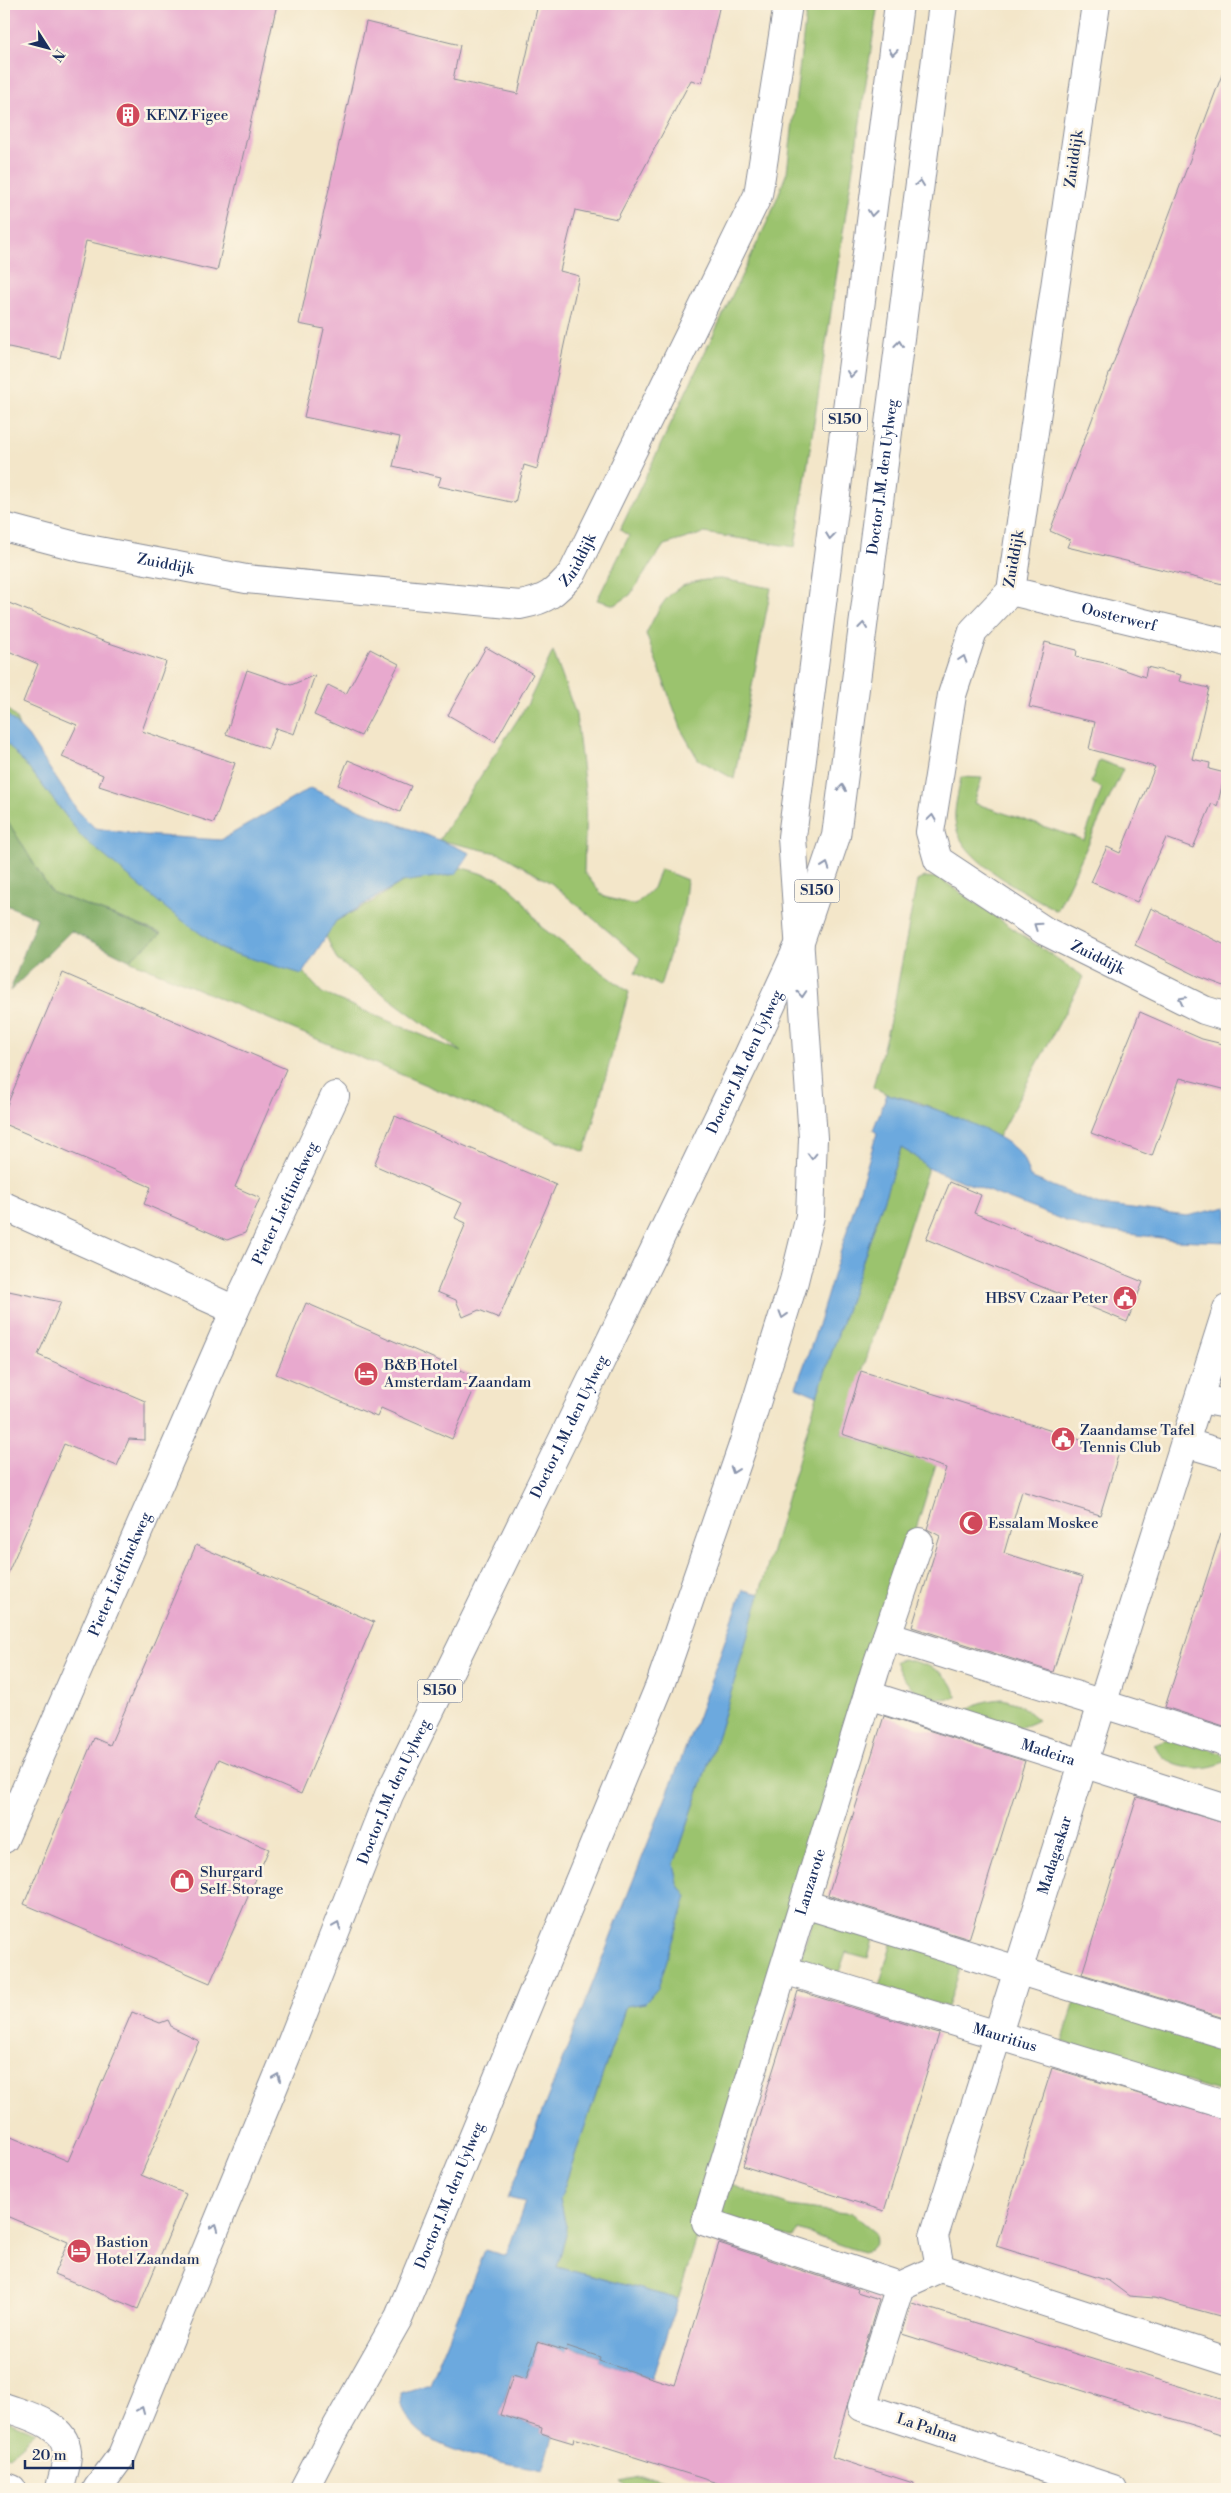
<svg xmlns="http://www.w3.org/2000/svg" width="1231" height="2493" font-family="'Libre Bodoni',serif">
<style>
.green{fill:#9bc36e;stroke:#5b7966}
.forest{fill:#7ca961;stroke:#4c6c60}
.water{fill:#6ca9de;stroke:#446c9e}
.building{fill:#e8a9ce}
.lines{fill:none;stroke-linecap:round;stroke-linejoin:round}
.pedestrian-casing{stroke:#878a94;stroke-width:30}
.minor-casing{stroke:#878a94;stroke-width:30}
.tertiary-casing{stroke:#878a94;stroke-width:30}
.primary-casing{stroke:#878a94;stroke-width:30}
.pedestrian{stroke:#fff;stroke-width:28}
.minor{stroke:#fff;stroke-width:28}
.tertiary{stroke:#fff;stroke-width:28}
.primary{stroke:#fff;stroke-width:28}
.oneway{stroke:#8d97ae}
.labels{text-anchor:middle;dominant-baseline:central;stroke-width:5;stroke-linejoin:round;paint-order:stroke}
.shield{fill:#fcf5e5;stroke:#5e6a86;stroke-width:1}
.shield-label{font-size:14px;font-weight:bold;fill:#1b2f5e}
.poi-label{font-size:15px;fill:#1b2f5e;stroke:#fcf5e5;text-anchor:start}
.street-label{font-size:15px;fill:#1b2f5e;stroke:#fcf5e5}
</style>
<rect width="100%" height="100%" fill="#fcf5e5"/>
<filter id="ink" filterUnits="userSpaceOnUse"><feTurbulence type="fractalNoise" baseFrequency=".02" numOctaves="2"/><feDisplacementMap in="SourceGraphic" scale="10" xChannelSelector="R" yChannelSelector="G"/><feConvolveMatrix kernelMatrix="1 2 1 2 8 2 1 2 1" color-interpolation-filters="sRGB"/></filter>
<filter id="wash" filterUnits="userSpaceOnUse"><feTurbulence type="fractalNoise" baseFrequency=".0096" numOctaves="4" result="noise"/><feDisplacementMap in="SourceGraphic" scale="20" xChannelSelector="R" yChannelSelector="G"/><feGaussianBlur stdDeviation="1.12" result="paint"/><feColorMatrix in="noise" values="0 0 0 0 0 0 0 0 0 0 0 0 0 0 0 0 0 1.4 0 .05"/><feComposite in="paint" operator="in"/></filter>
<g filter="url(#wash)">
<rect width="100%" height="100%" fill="#f3e6c9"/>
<!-- green -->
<g class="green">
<polygon points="807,4 878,4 795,547 704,533 664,545 630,595 615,605 597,600 629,536 620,530 771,214 787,172"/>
<path d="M 721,579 L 771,588 L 734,779 L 698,759 L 683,733 L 646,634 C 665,594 675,580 721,579 Z"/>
<polygon points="553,651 576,715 586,798 584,872 604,897 635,905 653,888 660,869 687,880 684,908 660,986 635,973 640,958 551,883 501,854 439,840 527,705"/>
<polygon points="4,705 16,718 36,777 82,837 223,950 303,972 322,993 462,1052 337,960 320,923 336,921 372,902 402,882 430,870 463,868 500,879 521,898 541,927 629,992 585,1152 129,960 161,933 51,892 4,815"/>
<path d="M 1099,760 L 1123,769 L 1057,911 C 1026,892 964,863 956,827 C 952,812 959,792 961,777 L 982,778 L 974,803 L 1084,840 L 1102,788 L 1091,783 Z"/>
<polygon points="925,877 939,878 1084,977 998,1137 919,1102 887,1094 873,1087 894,1005 917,881"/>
<polygon points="901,1148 915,1156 928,1168 842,1434 936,1464 678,2299 557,2267 567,2231 560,2199 626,2006 645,2003 686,1897 678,1884 674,1864 721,1726 817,1396"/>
<path d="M 903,1659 C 924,1663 954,1672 956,1697 C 925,1704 906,1689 895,1661 Z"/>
<path d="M 1003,1699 L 1019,1704 L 1038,1720 C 1006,1737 994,1725 965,1712 C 977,1702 988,1700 1003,1699 Z"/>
<path d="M 1183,1738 L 1220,1753 L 1226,1761 C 1210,1770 1183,1771 1167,1760 C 1161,1756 1158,1750 1154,1744 L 1164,1740 Z"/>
<polygon points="814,1917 874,1936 868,1958 846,1952 839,1972 800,1959"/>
<polygon points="892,1941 962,1963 948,2007 879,1986"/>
<polygon points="1076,1999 1227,2047 1227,2084 1224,2093 1062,2042"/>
<polygon points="725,2183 790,2206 853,2214 875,2232 876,2243 870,2250 862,2252 798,2230 794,2238 718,2215"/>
<polygon points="4,2419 36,2432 9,2456 4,2454"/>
<polygon points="639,2477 653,2477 690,2489 630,2489 621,2481"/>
</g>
<!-- forest -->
<polygon class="forest" points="4,815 51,892 161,934 129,960 71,931 10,991 37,918 4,904"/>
<!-- water -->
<g class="water">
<path d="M 4,711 L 28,736 L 77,810 L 95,828 L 143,835 L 221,840 L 311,788 C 363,813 418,830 470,853 L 456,874 L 402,882 L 336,921 L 302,974 L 223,950 L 168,910 L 82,837 L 36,777 L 4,740 Z"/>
<path d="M 887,1094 C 918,1102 1002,1130 1021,1155 C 1025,1161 1027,1170 1030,1177 L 1099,1205 L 1187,1216 L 1227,1207 L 1227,1242 L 1176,1240 L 1084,1228 L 928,1168 L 915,1156 L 901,1148 L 817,1396 L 796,1387 L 814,1338 L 877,1133 L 873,1130 Z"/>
<path d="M 743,1590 L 760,1594 L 721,1726 L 674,1864 L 678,1884 L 687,1897 L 658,1988 L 645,2003 L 626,2006 L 560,2199 L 567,2231 L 557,2267 L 678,2299 L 652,2378 L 599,2361 L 600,2356 L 568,2346 L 566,2351 L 538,2342 L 526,2379 L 512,2375 L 500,2415 L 542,2428 L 541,2433 L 553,2437 L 543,2470 C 499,2460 401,2453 401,2393 L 430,2384 L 485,2250 L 506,2256 L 525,2202 L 508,2198 L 698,1716 Z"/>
</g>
<g id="blocks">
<!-- building -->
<g class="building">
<polygon points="4,4 277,4 217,271 86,241 60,358 4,346"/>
<polygon points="538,4 720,4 702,83 691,80 617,219 575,210 560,271 579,276 537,469 524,465 515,503 438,486 441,477 393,466 400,437 304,417 324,329 299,324 366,22 460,45 453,80 518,94"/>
<polygon points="1223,72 1227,72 1227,585 1067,547 1070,540 1050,531"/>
<polygon points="4,601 100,640 166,662 142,731 235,763 214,823 99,786 103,775 62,757 77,725 23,702 38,664 4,649"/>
<polygon points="1045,642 1077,650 1076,657 1105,663 1145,677 1147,667 1181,675 1179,681 1209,688 1192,759 1210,763 1209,769 1225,773 1217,807 1212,803 1193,848 1166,838 1137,902 1091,882 1107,847 1120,853 1155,767 1089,749 1095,722 1029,707"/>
<polygon points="486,647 533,674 495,742 448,715"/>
<polygon points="370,649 399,664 361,736 314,715 328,685 346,694"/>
<polygon points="247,670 291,685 315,675 294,734 276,728 268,749 226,734"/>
<polygon points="348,760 411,786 400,812 338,785"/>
<polygon points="1151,908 1227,946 1227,987 1200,977 1135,945"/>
<polygon points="63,973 286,1069 235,1187 260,1198 245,1233 227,1240 144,1204 151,1187 4,1124 4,1112"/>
<polygon points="1140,1012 1202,1039 1227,1045 1227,1090 1180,1078 1152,1156 1091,1133"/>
<polygon points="395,1116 556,1185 499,1318 479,1310 463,1317 456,1300 437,1292 466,1223 455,1218 462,1203 374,1165"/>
<polygon points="950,1182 981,1195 974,1213 1143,1282 1127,1322 926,1239"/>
<polygon points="4,1290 61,1302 38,1355 145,1401 145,1440 129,1439 117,1466 64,1444 4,1582"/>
<polygon points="306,1303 479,1378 452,1439 381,1408 377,1417 276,1374"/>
<polygon points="861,1371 1119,1452 1100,1515 1022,1491 1004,1553 1083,1577 1053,1672 912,1627 940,1536 927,1529 946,1468 842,1434"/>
<polygon points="1221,1533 1227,1534 1227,1727 1165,1707"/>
<polygon points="196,1545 374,1622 301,1794 219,1759 194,1817 269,1849 210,1983 24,1904 94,1738 110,1745"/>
<polygon points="884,1716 1025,1761 969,1939 828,1895"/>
<polygon points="1137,1797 1227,1824 1227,2019 1082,1974"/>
<polygon points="798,1991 939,2034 884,2211 743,2166"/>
<polygon points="132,2012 160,2023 168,2020 172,2028 199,2041 141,2175 186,2194 138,2309 54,2274 68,2242 4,2215 4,2134 68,2161"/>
<polygon points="1052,2068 1227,2120 1227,2318 1154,2298 1129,2296 1109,2281 996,2246"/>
<polygon points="719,2243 858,2289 857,2292 879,2299 832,2457 913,2483 912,2489 736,2489 574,2438 573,2443 553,2437 541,2433 542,2428 500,2415 513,2375 526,2379 538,2342 566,2351 567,2346 600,2357 599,2361 674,2385"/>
<polygon points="912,2303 1227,2401 1227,2436 902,2334"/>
</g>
</g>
</g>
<g filter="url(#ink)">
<use href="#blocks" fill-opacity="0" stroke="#878a94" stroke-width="1"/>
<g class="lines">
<defs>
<g id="pedestrian">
<polyline points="887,1636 1227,1743"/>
<path id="s1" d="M 868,1695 L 1227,1809"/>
<polyline points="804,1904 1227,2035"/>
<path id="s2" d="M 784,1970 L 1227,2105"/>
<path id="s3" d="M 900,2286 L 706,2222 L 875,1671 L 919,1542"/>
</g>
<g id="minor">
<path id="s4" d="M 1096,4 L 1011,591 L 973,631 L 952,695 L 930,832 L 938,860 L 1045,931 L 1204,1010 L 1227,1017"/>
<path id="s5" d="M 4,527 L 83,548 L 246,579 L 520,605 C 547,600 555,593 573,572 L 758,195 L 788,4"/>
<path id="s6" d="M 1011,591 L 1227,643"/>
<polyline points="4,1206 235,1310"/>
<polyline points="1200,1399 1227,1404"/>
<polyline points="1186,1443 1227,1455"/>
<path id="s7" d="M 4,1839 L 235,1310 L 335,1096"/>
<path id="s8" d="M 940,2268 L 934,2236 L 1227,1309"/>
<polyline points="1113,2489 862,2407 900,2286 940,2268 1227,2361"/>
</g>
<g id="tertiary">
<path d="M 4,2407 C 25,2415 64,2423 67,2451 C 68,2463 62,2477 60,2489"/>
<polyline points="4,2486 12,2489"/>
</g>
<g id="primary">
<path id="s9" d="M 97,2489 L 122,2455 L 287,2054 L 389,1795 L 563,1439 L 747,1058 L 799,945 L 836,836 L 943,4"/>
<path id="s10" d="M 304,2489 L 331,2437 L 399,2317 L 660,1685 L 742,1448 L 794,1281 L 810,1216 L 813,1138 L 792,837 L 899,4"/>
</g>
</defs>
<!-- pedestrian casing -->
<use href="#pedestrian" class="pedestrian-casing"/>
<!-- minor casing -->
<use href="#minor" class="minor-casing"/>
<!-- tertiary casing -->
<use href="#tertiary" class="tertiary-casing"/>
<!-- primary casing -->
<use href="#primary" class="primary-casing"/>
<!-- pedestrian -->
<use href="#pedestrian" class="pedestrian"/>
<!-- minor -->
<use href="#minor" class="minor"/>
<!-- tertiary -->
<use href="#tertiary" class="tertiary"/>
<!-- primary -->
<use href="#primary" class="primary"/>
</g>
<!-- one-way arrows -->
<defs><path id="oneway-chevron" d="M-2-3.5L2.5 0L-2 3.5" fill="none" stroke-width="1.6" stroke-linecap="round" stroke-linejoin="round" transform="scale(1.25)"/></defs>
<g class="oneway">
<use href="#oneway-chevron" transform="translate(893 52) rotate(97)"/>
<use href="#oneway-chevron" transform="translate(920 183) rotate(-83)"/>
<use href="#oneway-chevron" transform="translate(872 213) rotate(97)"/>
<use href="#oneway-chevron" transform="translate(899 344) rotate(-83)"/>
<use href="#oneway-chevron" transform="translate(851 374) rotate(97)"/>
<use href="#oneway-chevron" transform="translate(830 536) rotate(97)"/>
<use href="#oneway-chevron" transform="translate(863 626) rotate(-83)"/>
<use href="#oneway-chevron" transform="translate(963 659) rotate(-72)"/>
<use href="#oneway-chevron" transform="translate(842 788) rotate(-83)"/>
<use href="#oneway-chevron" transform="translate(932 818) rotate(-82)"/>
<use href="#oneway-chevron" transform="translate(826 866) rotate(-71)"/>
<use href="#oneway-chevron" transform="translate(1037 926) rotate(-146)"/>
<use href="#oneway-chevron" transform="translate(802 994) rotate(86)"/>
<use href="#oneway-chevron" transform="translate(1182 1000) rotate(-153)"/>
<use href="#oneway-chevron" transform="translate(812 1156) rotate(92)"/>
<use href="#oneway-chevron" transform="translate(783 1315) rotate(107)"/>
<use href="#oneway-chevron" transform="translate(734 1470) rotate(109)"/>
<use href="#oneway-chevron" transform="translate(337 1926) rotate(-68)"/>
<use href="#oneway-chevron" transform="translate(277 2077) rotate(-68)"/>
<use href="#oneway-chevron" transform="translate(215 2227) rotate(-68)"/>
<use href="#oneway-chevron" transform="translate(141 2410) rotate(-67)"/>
</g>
</g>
<!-- icons -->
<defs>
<symbol id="building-disc" viewBox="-11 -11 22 22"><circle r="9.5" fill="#d1495b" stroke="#fcf5e5"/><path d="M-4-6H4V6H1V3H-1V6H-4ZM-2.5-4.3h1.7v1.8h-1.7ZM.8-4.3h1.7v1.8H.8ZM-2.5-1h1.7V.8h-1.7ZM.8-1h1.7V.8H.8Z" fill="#fff"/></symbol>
<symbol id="civic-disc" viewBox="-11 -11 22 22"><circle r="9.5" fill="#d1495b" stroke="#fcf5e5"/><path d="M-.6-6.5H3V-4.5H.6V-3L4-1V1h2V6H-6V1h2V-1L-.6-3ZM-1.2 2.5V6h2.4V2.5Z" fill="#fff"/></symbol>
<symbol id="hotel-disc" viewBox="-11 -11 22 22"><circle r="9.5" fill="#d1495b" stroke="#fcf5e5"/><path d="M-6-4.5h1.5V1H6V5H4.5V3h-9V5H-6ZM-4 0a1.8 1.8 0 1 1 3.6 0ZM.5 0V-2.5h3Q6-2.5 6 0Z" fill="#fff"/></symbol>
<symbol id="mosque-disc" viewBox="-11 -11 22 22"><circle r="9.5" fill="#d1495b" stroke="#fcf5e5"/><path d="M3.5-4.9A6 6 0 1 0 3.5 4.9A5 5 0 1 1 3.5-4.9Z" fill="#fff"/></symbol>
<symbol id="shop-disc" viewBox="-11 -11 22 22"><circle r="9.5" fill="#d1495b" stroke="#fcf5e5"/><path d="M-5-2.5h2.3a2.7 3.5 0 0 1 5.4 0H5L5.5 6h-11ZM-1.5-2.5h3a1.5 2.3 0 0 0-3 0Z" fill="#fff"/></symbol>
</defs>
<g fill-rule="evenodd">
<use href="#building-disc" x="114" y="101" width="28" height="28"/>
<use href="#civic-disc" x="1111" y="1284" width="28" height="28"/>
<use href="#hotel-disc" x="352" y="1360" width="28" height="28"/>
<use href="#civic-disc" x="1049" y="1425" width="28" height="28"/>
<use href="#mosque-disc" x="957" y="1509" width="28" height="28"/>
<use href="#shop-disc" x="168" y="1867" width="28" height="28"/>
<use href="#hotel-disc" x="65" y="2237" width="28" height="28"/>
</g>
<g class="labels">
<!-- shield labels -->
<g class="shield">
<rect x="822.5" y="408.5" width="45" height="23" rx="4"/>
<rect x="794.5" y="879.5" width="45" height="23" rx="4"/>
<rect x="417.5" y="1679.5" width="45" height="23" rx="4"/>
</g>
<g class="shield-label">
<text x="845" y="420">S150</text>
<text x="817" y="891">S150</text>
<text x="440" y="1691">S150</text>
</g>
<!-- poi labels -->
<g class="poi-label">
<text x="146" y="115">KENZ Figee</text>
<text x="1108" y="1298" text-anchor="end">HBSV Czaar Peter</text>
<text x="384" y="1365">B&amp;B Hotel<tspan x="384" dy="17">Amsterdam-Zaandam</tspan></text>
<text x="1080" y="1430">Zaandamse Tafel<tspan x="1080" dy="17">Tennis Club</tspan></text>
<text x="988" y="1523">Essalam Moskee</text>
<text x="200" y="1872">Shurgard<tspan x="200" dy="17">Self-Storage</tspan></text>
<text x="96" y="2242">Bastion<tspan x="96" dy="17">Hotel Zaandam</tspan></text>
</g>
<!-- street labels -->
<g class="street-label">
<text transform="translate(1074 159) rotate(-82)">Zuiddijk</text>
<text stroke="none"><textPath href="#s9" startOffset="2175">Doctor J.M. den Uylweg</textPath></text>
<text stroke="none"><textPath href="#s5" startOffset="600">Zuiddijk</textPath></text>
<text transform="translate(1014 559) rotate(-80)">Zuiddijk</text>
<text stroke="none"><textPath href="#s5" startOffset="166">Zuiddijk</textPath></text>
<text stroke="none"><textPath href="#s6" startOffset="111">Oosterwerf</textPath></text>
<text stroke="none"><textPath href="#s4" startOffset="1071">Zuiddijk</textPath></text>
<text stroke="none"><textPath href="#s9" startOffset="1569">Doctor J.M. den Uylweg</textPath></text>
<text stroke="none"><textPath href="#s7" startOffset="695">Pieter Lieftinckweg</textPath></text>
<text stroke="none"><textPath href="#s9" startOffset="1164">Doctor J.M. den Uylweg</textPath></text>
<text stroke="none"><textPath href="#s7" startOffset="289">Pieter Lieftinckweg</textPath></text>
<text stroke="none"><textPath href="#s1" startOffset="189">Madeira</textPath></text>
<text stroke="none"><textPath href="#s9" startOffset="759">Doctor J.M. den Uylweg</textPath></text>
<text stroke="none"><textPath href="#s8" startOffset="432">Madagaskar</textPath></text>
<text stroke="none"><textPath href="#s3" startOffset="560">Lanzarote</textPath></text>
<text stroke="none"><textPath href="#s2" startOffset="231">Mauritius</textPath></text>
<text stroke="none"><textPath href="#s10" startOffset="328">Doctor J.M. den Uylweg</textPath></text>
<text transform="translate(927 2428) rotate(18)">La Palma</text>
</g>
</g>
<!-- margin -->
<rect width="1231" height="2493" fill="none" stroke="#fcf5e5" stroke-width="20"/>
<!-- north arrow -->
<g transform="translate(48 48) rotate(126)" stroke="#fcf5e5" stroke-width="4" paint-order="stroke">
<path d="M0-4L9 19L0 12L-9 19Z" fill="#1b2f5e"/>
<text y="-8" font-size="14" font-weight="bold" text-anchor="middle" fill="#1b2f5e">N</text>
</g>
<!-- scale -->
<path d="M25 2460v8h108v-8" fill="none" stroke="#1b2f5e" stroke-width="2.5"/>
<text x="32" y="2460" font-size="15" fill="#1b2f5e" stroke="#fcf5e5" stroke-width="4" paint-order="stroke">20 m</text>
</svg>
